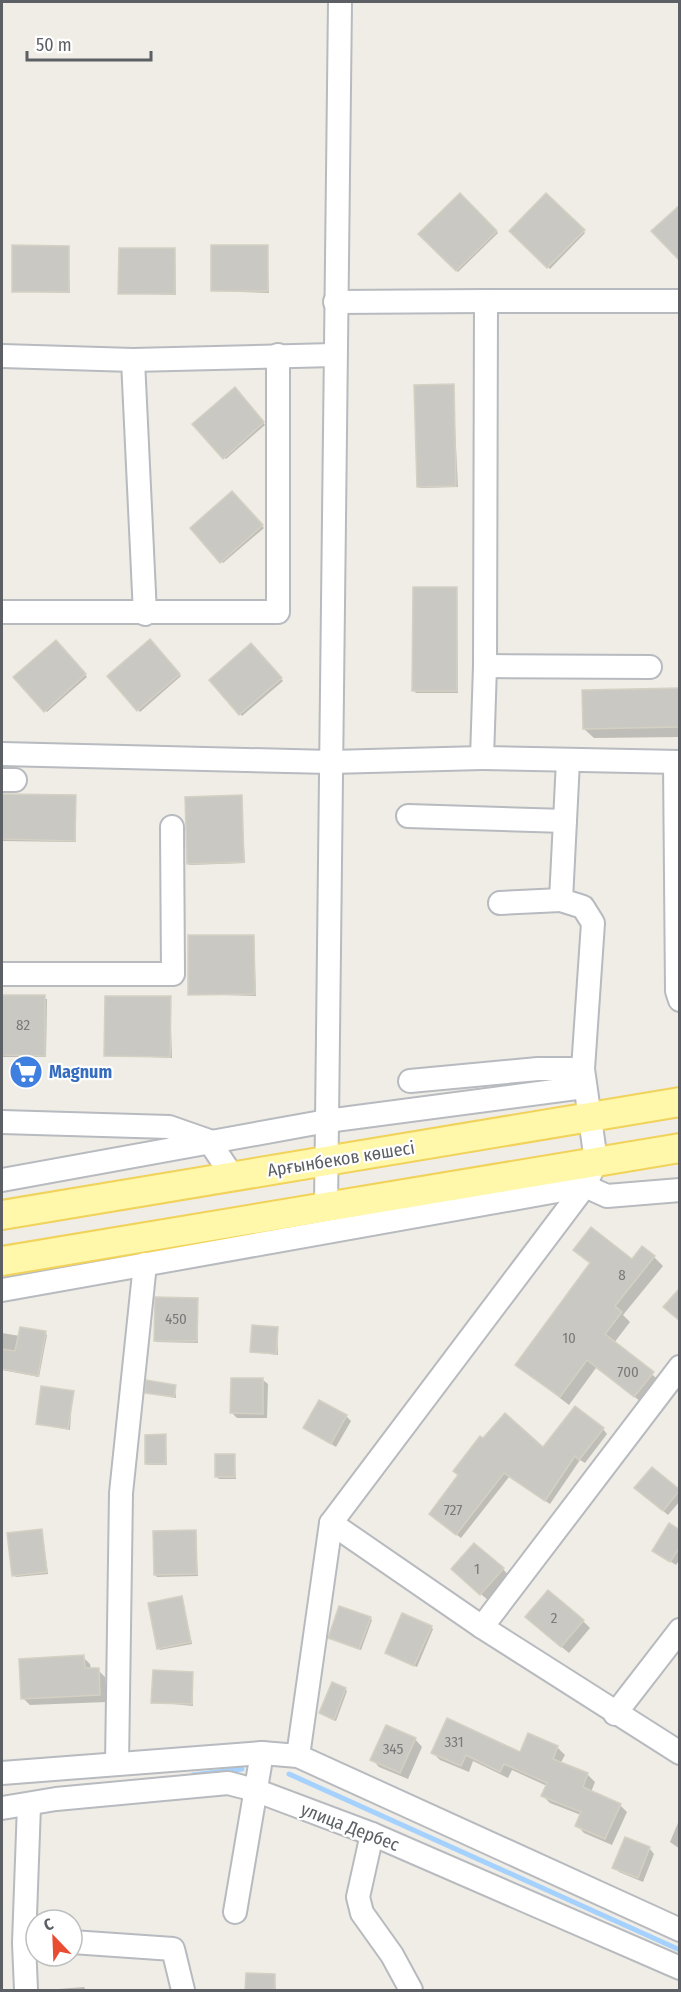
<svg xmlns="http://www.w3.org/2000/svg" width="681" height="1992" font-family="'Fira Sans Condensed',sans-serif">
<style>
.shadow{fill:#0003}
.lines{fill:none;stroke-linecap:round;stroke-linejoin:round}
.stream{stroke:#a5d1ff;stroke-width:5}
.building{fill:#cac8c2;stroke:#d4d0c3;stroke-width:1.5}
.minor-casing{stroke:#b7babf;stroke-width:26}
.major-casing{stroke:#f1d25b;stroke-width:32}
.minor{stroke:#fff;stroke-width:22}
.major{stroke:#fff7aa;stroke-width:28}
.labels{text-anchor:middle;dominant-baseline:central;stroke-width:4.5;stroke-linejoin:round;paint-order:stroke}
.number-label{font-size:15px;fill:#787a7c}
.shop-label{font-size:18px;font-weight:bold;fill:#366cbe;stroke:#fff;text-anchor:start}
.street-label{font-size:18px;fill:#5c6065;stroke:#fff}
</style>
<rect width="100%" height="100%" fill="#efede5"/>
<!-- shadow -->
<g class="shadow">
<polygon points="460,195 498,233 458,272 421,234"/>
<polygon points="546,195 585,233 550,269 511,231"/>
<polygon points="68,247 70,293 13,291"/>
<polygon points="267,247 269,293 213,291"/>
<polygon points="175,249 176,295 120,293"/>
<polygon points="453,386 458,487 420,488 418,486"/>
<polygon points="235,389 265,425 226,459 195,424"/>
<polygon points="232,493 264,528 223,563 192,528"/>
<polygon points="457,588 458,693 416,693 414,691"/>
<polygon points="149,641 181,676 140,712 109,676"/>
<polygon points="56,642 87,677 47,712 15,677"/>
<polygon points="251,645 283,681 242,716 211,681"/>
<polygon points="680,689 680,737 594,738 584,729"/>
<polygon points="2,795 75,796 76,842 2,841"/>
<polygon points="241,797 245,863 190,865 188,863"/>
<polygon points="254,936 256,996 190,994"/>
<polygon points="2,996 47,999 46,1057 2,1057"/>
<polygon points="170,998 172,1058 106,1055"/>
<polygon points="575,1250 632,1261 654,1257 663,1266 623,1315 630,1322 614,1343 661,1382 644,1404 596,1368 569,1405 517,1365 591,1264"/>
<polygon points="197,1299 198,1343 157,1342 155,1340"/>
<polygon points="277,1329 278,1355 251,1352"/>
<polygon points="2,1333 20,1336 45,1333 47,1335 39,1377 2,1370"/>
<polygon points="263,1380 268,1384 267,1418 237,1418 232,1413"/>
<polygon points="175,1386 176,1398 147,1393"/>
<polygon points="72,1397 70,1430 37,1424"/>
<polygon points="346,1416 351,1421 336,1447 305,1428"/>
<polygon points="603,1429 607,1434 585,1463 580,1460 550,1504 509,1477 461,1538 431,1514 543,1450"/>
<polygon points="165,1436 167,1465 148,1465 146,1463"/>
<polygon points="234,1455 236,1479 219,1479 217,1477"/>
<polygon points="652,1469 680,1492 680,1501 668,1515 641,1492"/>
<polygon points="42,1530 48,1574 16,1577 14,1575"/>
<polygon points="195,1531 198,1576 157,1577 155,1575"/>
<polygon points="680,1532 680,1559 676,1565 654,1551"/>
<polygon points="503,1569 510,1577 489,1601 460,1576"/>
<polygon points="182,1598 192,1644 160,1650 158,1648"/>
<polygon points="370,1618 372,1620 361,1650 330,1638"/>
<polygon points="583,1621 590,1628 569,1653 534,1624"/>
<polygon points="431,1627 433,1629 417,1667 389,1654"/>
<polygon points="83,1657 90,1664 91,1669 98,1670 105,1677 107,1702 30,1705 23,1698"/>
<polygon points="192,1674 193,1706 153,1702"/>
<polygon points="345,1689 347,1691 336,1721 323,1715 321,1713"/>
<polygon points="415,1739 422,1747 408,1779 379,1767 372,1759"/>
<polygon points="557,1747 565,1755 560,1764 588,1775 595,1782 591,1792 620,1805 627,1812 612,1845 584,1833 577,1825 581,1815 550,1803 543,1796 547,1786 512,1770 508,1778 473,1761 469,1772 440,1760 433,1753 521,1754"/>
<polygon points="680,1818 680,1849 670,1842"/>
<polygon points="625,1839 650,1849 654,1854 643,1882 619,1872 614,1867"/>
<polygon points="247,1975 274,1975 276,1990 247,1990"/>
<polygon points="84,1987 86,1990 58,1990 58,1989"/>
</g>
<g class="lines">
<!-- stream -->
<g class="stream">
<polyline points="289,1774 680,1950"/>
<polyline points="193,1775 242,1769"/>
</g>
</g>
<!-- building -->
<g class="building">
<polygon points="460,193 497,231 456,271 418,234"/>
<polygon points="546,193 585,230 547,268 509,231"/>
<polygon points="680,205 680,261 651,231"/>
<polygon points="12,245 69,246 69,292 12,292"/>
<rect x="211" y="245" width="57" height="46"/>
<polygon points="119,248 175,248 175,294 118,294"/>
<polygon points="454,384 456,486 417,487 414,385"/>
<polygon points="235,387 264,422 223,459 192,424"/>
<polygon points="232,491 263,525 220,563 190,528"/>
<polygon points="413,587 457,587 457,691 412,691"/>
<polygon points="150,639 180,674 137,711 107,676"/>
<polygon points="56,640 86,674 44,712 13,677"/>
<polygon points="251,643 282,678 239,715 209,680"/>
<polygon points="680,688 680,727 583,729 582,690"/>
<polygon points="2,794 76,795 75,841 2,839"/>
<polygon points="242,795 244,862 187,864 185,797"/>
<polygon points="188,935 254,935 255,994 188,995"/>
<polygon points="2,995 45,995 45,1056 2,1055"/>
<polygon points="105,996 171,996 170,1057 104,1056"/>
<polygon points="591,1227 632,1259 642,1246 655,1256 615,1306 622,1312 605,1334 654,1372 634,1397 587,1360 560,1397 515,1365 590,1263 573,1250"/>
<polygon points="680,1288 680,1321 663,1307"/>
<polygon points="155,1297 198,1298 197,1341 154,1341"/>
<polygon points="252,1325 278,1327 276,1354 250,1352"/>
<polygon points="20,1327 46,1331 38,1376 2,1369 2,1349 15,1351"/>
<polygon points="231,1378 263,1378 263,1414 230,1413"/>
<polygon points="146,1380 176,1385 174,1397 145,1393"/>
<polygon points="41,1386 74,1391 68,1429 36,1424"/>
<polygon points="319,1400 347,1415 331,1444 303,1428"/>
<polygon points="575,1406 604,1428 579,1460 575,1456 545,1501 504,1473 456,1535 429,1514 458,1475 453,1471 480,1436 483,1438 505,1413 543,1447"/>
<polygon points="166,1434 166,1464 145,1464 145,1435"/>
<rect x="215" y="1454" width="20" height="23"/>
<polygon points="652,1467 680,1490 663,1511 634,1488"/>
<polygon points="669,1523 680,1530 680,1547 670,1562 652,1551"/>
<polygon points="42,1529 47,1572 12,1576 7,1533"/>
<polygon points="196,1530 197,1574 154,1575 153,1531"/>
<polygon points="474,1543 504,1568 480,1595 451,1569"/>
<polygon points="548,1590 584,1620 561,1647 525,1617"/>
<polygon points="182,1596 191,1642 157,1649 148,1603"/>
<polygon points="339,1606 371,1617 359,1649 328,1638"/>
<polygon points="402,1613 432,1626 414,1666 385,1653"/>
<polygon points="84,1655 85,1668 99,1668 100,1695 21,1699 19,1659"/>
<polygon points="153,1670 193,1672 192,1704 151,1703"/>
<polygon points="332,1682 346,1688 334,1720 319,1713"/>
<polygon points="447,1718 520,1752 528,1733 558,1746 553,1759 588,1773 583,1787 621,1804 605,1839 575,1826 581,1812 541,1796 547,1783 504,1764 500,1772 466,1755 461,1766 431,1753"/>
<polygon points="386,1725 416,1738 400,1773 370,1760"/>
<polygon points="625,1837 650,1847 638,1878 612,1868"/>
<polygon points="246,1973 275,1974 275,1990 245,1990"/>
</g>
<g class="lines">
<defs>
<g id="minor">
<polyline points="680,301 486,301 485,666 482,758 680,762"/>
<polyline points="335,302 486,301"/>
<polyline points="2,356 133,360 334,355"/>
<polyline points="133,360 145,614"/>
<polyline points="2,612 278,612 278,355"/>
<polyline points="485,666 650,667"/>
<polyline points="2,754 331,762 482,758"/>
<polyline points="675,762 677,991 680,1000"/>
<polyline points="2,780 15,780"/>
<polyline points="408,816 565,821"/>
<polyline points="500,903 561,900"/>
<polyline points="2,974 173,974 172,827"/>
<polyline points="410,1081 538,1069 583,1069"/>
<polyline points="2,1122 169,1127 209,1141 233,1177"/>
<polyline points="2,1180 327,1121 584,1087"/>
<polyline points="326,1207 340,2"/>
<polyline points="2,1290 585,1186 607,1196 680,1190"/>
<polyline points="331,1523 482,1627 680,1753"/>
<polyline points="482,1627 680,1367"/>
<polyline points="615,1714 680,1630"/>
<polyline points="298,1756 331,1523 585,1186 596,1161 583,1069 593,923 583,907 561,900 568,761"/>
<polyline points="117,1764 121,1493 145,1264"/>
<polyline points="2,1773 262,1753 298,1756 680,1930"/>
<polyline points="2,1808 56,1799 228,1783 255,1790 372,1834 680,1968"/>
<polyline points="372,1834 358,1897 362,1913 392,1955 411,1990"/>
<polyline points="235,1912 262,1753"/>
<polyline points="72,1942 173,1949 183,1990"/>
<polyline points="26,1990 24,1943 29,1805"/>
</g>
<g id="major">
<polyline points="2,1215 680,1102"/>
<polyline points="2,1261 680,1148"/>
</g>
</defs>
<!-- minor casing -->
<use href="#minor" class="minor-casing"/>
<!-- major casing -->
<use href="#major" class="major-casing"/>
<!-- minor -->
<use href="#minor" class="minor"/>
<!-- major -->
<use href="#major" class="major"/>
</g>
<!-- icons -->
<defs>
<symbol id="supermarket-disc" viewBox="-11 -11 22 22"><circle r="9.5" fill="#3f7fe0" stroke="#fff"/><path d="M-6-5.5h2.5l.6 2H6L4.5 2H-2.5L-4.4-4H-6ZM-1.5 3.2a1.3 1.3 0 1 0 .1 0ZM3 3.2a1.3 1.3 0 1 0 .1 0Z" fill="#fff"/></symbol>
</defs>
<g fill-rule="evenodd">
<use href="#supermarket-disc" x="7" y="1053" width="38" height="38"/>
</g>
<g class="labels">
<!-- number labels -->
<g class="number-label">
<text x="23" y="1025">82</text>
<text x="622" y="1275">8</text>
<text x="176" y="1319">450</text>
<text x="569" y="1338">10</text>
<text x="628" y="1372">700</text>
<text x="453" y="1510">727</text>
<text x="477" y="1569">1</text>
<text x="554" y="1618">2</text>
<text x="454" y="1742">331</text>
<text x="393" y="1749">345</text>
</g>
<!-- shop labels -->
<g class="shop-label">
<text x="49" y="1072">Magnum</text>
</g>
<!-- street labels -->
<g class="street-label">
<text transform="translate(341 1159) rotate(-9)">Арғынбеков көшесі</text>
<text transform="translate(350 1827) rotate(21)">улица Дербес</text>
</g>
</g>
<!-- border -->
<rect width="681" height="1992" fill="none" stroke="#5c6065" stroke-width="6"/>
<!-- north arrow -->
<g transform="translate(54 1938) rotate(337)"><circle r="28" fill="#ffffff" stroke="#bebfc1" stroke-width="1.5"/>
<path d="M0-4.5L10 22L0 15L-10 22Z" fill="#e94c31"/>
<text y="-9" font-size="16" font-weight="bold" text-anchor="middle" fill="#5c6065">С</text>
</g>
<!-- scale -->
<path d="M27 51v9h124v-9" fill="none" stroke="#5c6065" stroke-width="3"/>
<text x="36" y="51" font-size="18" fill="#5c6065" stroke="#ffffff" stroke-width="4.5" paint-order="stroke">50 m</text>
</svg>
